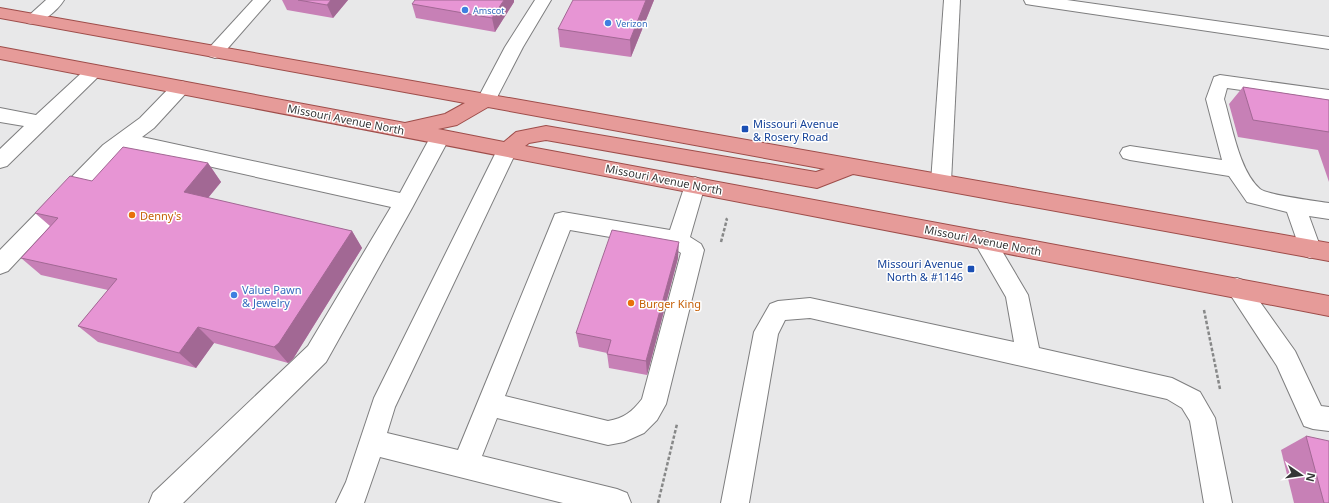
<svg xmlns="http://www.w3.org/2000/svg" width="1329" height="503" font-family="'Noto Sans',sans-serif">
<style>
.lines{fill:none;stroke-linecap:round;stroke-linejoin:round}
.minor-casing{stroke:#7e7e7f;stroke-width:2}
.major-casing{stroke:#9e4d4a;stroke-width:2}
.path-far1{stroke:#878888;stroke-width:2;stroke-dasharray:2.5 1.5;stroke-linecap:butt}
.path{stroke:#878888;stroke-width:2.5;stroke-dasharray:3.5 2;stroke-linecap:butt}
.minor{fill:#fff;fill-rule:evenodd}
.major{fill:#e69b99;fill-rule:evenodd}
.wall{fill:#c780b6}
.shaded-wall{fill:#a26894}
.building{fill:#e795d4;stroke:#a26894}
.shop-dot{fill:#3f7fe0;stroke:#fff;stroke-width:1.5}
.transit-dot{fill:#1a4fb4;stroke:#fff;stroke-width:1.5}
.food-dot{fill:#e8710a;stroke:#fff;stroke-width:1.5}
.labels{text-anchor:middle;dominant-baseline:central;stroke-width:3;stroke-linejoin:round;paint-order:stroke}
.far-shop-label{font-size:9px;fill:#366cbe;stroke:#fff;text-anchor:start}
.street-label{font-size:11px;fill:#353636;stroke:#fff}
.transit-label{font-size:11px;fill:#164399;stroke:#fff;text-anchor:start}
.food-label{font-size:11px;fill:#c56008;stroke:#fff;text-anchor:start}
.shop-label{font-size:11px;fill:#366cbe;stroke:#fff;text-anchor:start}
</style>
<rect width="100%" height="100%" fill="#e8e8e9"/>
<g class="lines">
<defs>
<g id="minor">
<path d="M 46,0 L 64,0 C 57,11 40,26 27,23 L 25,19 Z"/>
<polygon points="253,0 270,0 221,56 215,58 209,56 206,52 209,48"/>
<polygon points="535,0 551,0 523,47 493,105 486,106 479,105 477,100 505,47"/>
<polygon points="944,0 960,0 951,182 948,187 941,190 934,187 931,182"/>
<polygon points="1024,0 1067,0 1329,37 1329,49 1032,5 1026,4"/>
<polygon points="94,65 100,67 103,71 100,75 7,166 0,168 0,149 24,126 0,122 0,108 36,115 88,67"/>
<path d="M 1220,75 L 1329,90 L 1329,102 L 1227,88 L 1224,99 C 1232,125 1239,171 1260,189 C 1267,195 1317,201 1329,203 L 1329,219 L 1309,216 L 1321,249 L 1318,255 L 1310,258 L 1302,255 L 1287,212 L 1247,202 L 1229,176 L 1130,160 L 1123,158 L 1120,153 L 1123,148 L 1130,146 L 1222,160 L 1206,99 L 1214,77 Z"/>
<polygon points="181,81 188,83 190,87 188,91 154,128 142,137 400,193 433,132 440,130 447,132 450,137 412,208 326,362 183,503 149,503 153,493 308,346 391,207 127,148 117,155 8,271 0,274 0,250 103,145 140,118 174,83"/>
<path d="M 507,143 L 514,145 L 517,150 L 395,407 L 387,433 L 458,450 L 555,214 L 563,212 L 670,230 L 685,185 L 688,180 L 695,177 L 702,180 L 705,185 L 690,237 L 701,244 L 704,250 L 666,404 L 657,420 L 644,433 L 624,442 L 608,445 L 497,418 L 482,456 L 617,489 L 627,493 L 631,503 L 563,503 L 380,457 L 364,503 L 336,503 L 346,482 L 374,398 L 497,150 L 500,145 ZM 570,230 L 673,248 L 681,253 L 642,399 C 632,412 624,418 608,421 L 505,396 Z"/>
<polygon points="984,231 992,234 1028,295 1039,348 1172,378 1200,392 1215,418 1232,503 1204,503 1190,421 1182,408 1167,399 810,318 785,320 778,334 749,503 721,503 754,332 770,304 778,301 810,298 1014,342 1006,297 973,240 976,234"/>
<polygon points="1237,278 1245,281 1295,351 1321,406 1329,407 1329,431 1313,429 1304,426 1277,366 1226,288 1229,281"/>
</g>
<path id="major" d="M 0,8 L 1329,243 L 1329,261 L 853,174 L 817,188 L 546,140 L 529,143 L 525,146 L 1329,296 L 1329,316 L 0,59 L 0,47 L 405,123 L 445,114 L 465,103 L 0,18 ZM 488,107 L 825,169 L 816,172 L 546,126 L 516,132 L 504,142 L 438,129 L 457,125 Z"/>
</defs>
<!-- minor casing -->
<use href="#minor" class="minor-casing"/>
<!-- major casing -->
<use href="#major" class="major-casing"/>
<!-- path-far1 -->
<polyline class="path-far1" points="726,220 727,218"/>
<!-- path -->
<g class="path">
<polyline points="721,242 727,219"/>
<polyline points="1204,310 1220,389"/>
<polyline points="658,503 677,424"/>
</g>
<!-- minor -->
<use href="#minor" class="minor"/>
<!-- major -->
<use href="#major" class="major"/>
</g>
<!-- wall -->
<g class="wall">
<polygon points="282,0 348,0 333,18 287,10"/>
<polygon points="654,0 631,57 560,47 558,29"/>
<polygon points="514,2 495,32 416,18 412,4"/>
<polygon points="1243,87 1329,100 1329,182 1318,150 1238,137 1229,104"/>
<polygon points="208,163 221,182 208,198 352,231 362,248 293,359 288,363 214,343 196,368 98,342 78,326 108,290 41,275 21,258 50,226 35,213"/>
<polygon points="678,258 647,375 609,368 607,353 579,347 576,333"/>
<polygon points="1306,436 1329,503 1294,503 1281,450"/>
</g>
<!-- shaded-wall -->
<g class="shaded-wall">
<polygon points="331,0 348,0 333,18 327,5"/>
<polygon points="504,0 514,0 514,2 495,32 492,18"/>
<polygon points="646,0 654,0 631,57 630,40"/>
<polygon points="208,163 221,182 198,210 184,192"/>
<polygon points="352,231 362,248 293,359 288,363 274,347"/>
<polygon points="679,242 678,258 647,375 646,361"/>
<polygon points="198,327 214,343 196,368 179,353"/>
</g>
<!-- building -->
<g class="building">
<polygon points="298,0 331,0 327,5"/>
<polygon points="415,0 504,0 492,18 412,4"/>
<polygon points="573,0 646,0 630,40 558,29"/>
<polygon points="1243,87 1329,100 1329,132 1253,120"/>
<polygon points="123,147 208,163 184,192 352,231 279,343 274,347 198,327 179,353 78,326 117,279 21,258 58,218 35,213 70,176 92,181"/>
<polygon points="612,230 679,242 646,361 607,354 611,340 576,333"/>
<polygon points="1306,436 1329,441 1329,503 1324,503"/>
</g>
<!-- markers -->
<g class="shop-dot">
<circle cx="465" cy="10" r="4"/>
<circle cx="608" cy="23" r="4"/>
<circle cx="234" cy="295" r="4"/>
</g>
<g class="transit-dot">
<rect x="741" y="125" width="8" height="8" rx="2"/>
<rect x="967" y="265" width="8" height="8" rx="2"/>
</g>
<g class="food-dot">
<circle cx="132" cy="215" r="4"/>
<circle cx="631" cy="303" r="4"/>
</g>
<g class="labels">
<!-- far-shop labels -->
<g class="far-shop-label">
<text x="473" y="10">Amscot</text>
<text x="616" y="23">Verizon</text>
</g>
<!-- street labels -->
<g class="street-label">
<text transform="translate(346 119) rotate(11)">Missouri Avenue North</text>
<text transform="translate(664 179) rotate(11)">Missouri Avenue North</text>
<text transform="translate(983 240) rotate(11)">Missouri Avenue North</text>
</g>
<!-- transit labels -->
<g class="transit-label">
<text x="753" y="123">Missouri Avenue<tspan x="753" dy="13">&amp; Rosery Road</tspan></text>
<text x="963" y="263" text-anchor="end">Missouri Avenue<tspan x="963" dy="13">North &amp; #1146</tspan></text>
</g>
<!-- food labels -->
<g class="food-label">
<text x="140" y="215">Denny's</text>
<text x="639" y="303">Burger King</text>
</g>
<!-- shop labels -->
<g class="shop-label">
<text x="242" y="289">Value Pawn<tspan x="242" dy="13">&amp; Jewelry</tspan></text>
</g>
</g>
<!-- north arrow -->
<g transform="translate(1301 475) rotate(103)" stroke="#ffffff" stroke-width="3" paint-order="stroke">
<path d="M0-3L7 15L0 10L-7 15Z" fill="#353636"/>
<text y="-6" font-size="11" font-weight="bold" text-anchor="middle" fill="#353636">N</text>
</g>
</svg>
